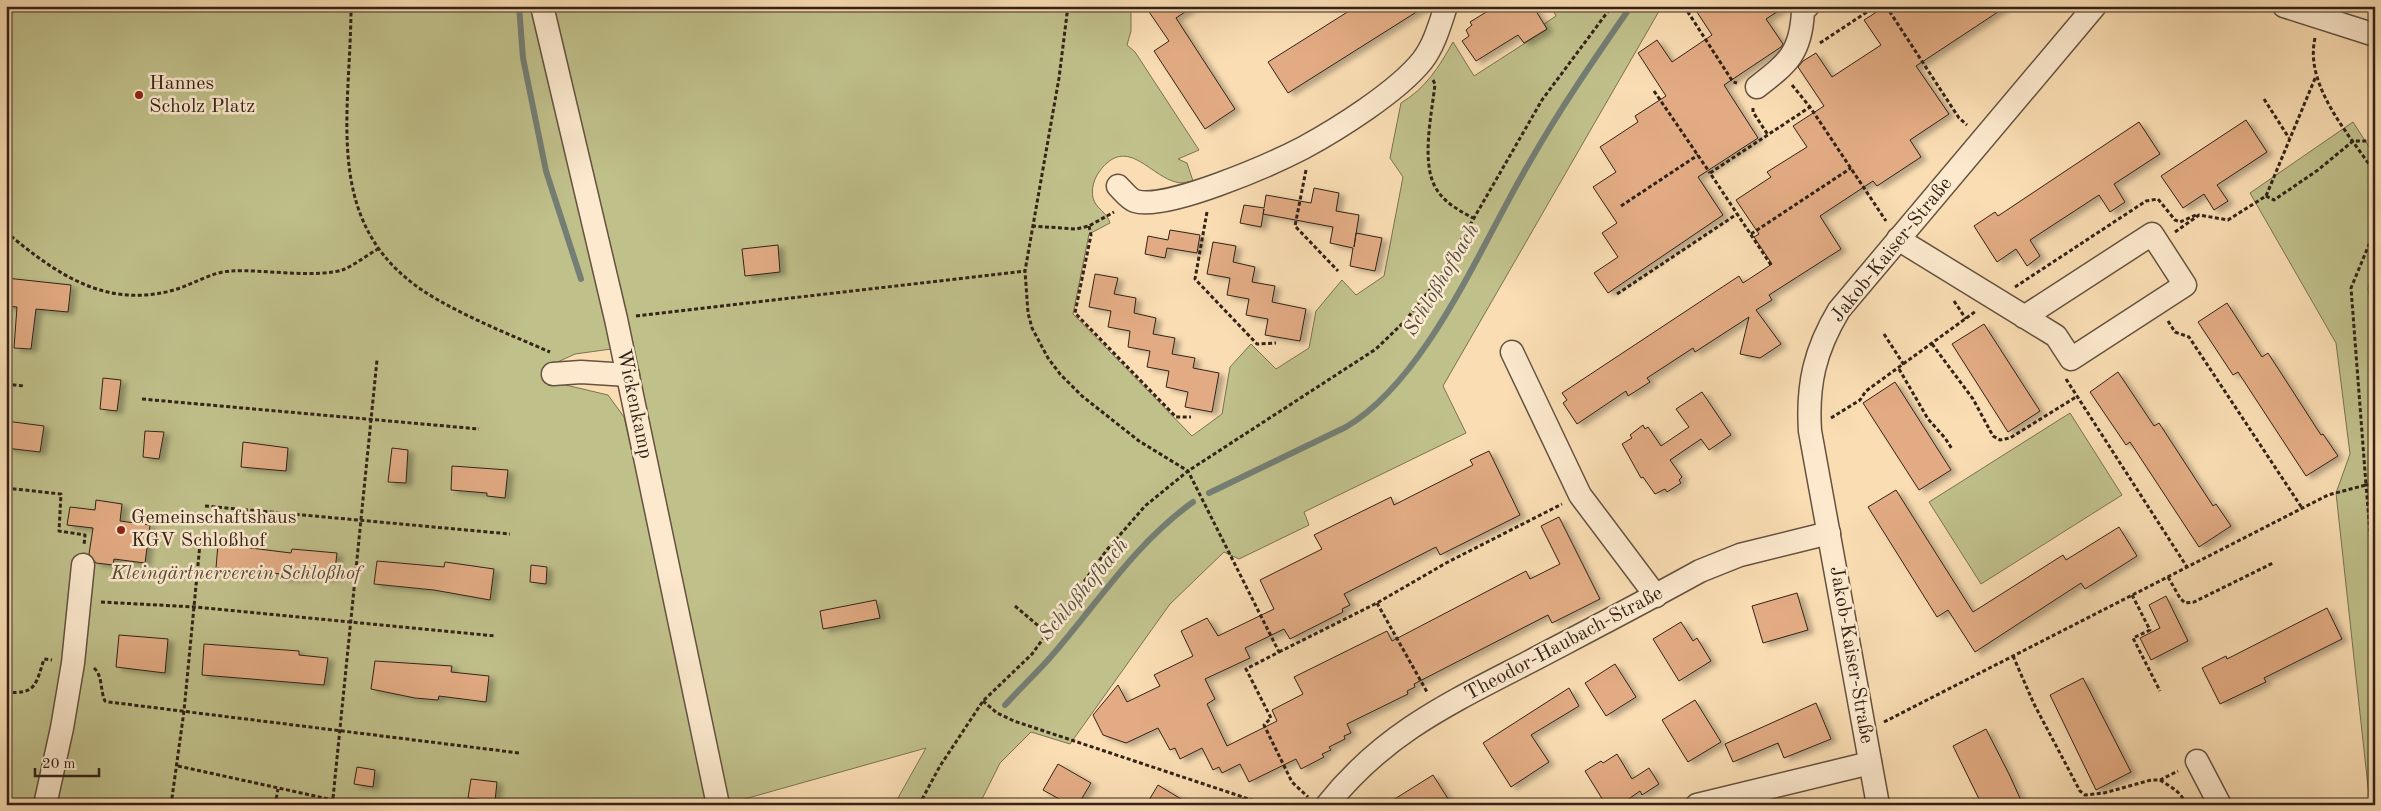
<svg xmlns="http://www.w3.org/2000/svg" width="2381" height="811" font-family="'Old Standard TT',serif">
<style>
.green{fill:#c0c08b;stroke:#7a7252}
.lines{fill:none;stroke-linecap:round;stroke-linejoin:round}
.stream{stroke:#747e74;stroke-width:6}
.building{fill:#e2ab83;stroke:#332318;filter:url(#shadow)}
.minor-casing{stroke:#65523f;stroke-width:25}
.path{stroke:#332318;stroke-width:3;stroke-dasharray:4 2.5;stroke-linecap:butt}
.minor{stroke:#fce9ce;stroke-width:22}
.poi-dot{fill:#8f2418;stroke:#fce9ce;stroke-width:2}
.labels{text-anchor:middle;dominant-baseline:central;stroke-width:5;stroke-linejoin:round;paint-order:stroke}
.poi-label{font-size:20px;fill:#332318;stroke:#fce9ce;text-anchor:start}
.street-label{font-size:20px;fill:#332318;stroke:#fce9ce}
.park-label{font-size:20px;font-style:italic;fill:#564a35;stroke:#fce9ce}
.water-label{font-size:21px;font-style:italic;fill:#535146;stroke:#fce9ce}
</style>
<defs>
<filter id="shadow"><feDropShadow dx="5.5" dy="3" stdDeviation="2.5" flood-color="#0004"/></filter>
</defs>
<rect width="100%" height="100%" fill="#faddb3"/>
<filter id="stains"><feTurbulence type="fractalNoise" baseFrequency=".004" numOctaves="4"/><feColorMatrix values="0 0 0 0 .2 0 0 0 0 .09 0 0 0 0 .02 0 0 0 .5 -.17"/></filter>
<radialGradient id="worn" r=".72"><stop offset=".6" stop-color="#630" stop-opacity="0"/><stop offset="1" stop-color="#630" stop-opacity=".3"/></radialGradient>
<!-- green -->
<g class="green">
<path d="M 6,6 L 1131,6 L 1131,31 L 1127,45 L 1135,52 L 1199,150 L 1178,159 L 1187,163 L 1193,181 C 1190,181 1185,183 1181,183 C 1151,180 1128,132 1099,172 C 1094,179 1091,189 1093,198 C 1096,209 1107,212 1110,223 L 1089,234 L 1073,314 L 1192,436 L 1222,414 L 1230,367 L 1251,344 L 1276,369 L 1309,348 L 1316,311 L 1342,280 L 1356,295 L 1384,276 L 1403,177 L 1390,158 L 1401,103 C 1426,88 1439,67 1453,42 L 1474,76 L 1547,29 L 1544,24 L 1556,16 L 1551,6 L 1662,6 L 1443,386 L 1466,433 L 1304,512 L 1309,525 L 1239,559 L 1224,552 L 1170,604 L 1070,744 L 1031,732 L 1000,763 L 979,805 L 894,805 L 926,748 L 723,805 L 633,346 L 575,354 L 549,366 L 557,383 L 608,395 L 624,417 L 712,805 L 6,805 Z"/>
<polygon points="2353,122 2375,156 2375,268 2368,288 2375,331 2375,805 2370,805 2336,493 2350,454 2336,343 2250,193"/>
<polygon points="2070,413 2122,495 1981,584 1929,502"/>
</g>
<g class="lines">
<!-- stream -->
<g class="stream">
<polyline points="519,6 523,58 546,171 581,279"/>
<path d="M 1209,493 L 1346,427 C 1427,379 1481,245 1528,165 C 1559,110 1595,58 1631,6"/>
<path d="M 1005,705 C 1019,690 1034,675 1048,660 C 1097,605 1132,546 1193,502"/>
</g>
</g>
<!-- building -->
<g class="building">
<polygon points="1145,6 1194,6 1176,18 1235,109 1205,129 1154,51 1169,41"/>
<polygon points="1357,6 1426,6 1288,93 1268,62"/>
<polygon points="1496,6 1533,6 1547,29 1524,43 1518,35 1476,61 1462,41 1469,36 1466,30 1472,25 1470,22"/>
<polygon points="1693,6 1786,6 1766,19 1783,44 1781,47 1724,85 1758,138 1698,177 1723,215 1608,293 1594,273 1618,257 1602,233 1617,223 1593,187 1616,172 1600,147 1638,122 1635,116 1666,96 1638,53 1657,40 1672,62 1712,35"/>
<polygon points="1886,6 2007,6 1916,66 1949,114 1910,140 1921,157 1877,186 1873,181 1820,216 1841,249 1769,295 1772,300 1756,310 1781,344 1760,358 1740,354 1749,317 1695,352 1693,348 1647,378 1650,382 1628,396 1626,391 1577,424 1563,403 1567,400 1562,393 1739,276 1743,283 1772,264 1754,237 1759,234 1736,200 1771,177 1767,172 1807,147 1793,126 1824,106 1798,67 1803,61 1816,53 1832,77 1881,45 1864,20"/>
<polygon points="2246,120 2267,152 2217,185 2228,201 2214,210 2204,194 2183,208 2161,176"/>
<polygon points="2139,122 2160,154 2114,184 2125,202 2110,212 2099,195 2030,240 2040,256 2027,266 2016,249 1997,262 1974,226 1995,212 1998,216"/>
<polygon points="1314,188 1339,193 1336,211 1359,215 1354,247 1356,233 1382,238 1375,271 1350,266 1353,248 1330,243 1333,227 1263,214 1264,209 1261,227 1240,223 1244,205 1264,208 1266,195 1311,203"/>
<polygon points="1170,230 1200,235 1197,253 1167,248 1165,258 1145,254 1148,236 1168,240"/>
<polygon points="1213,242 1236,246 1233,262 1255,267 1252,282 1275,286 1272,302 1306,309 1300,341 1265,335 1268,319 1246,315 1249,299 1227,295 1230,278 1207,274"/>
<polygon points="778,245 780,272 745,276 742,249"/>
<polygon points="1095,274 1118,278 1114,294 1136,298 1134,313 1156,318 1153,334 1175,338 1172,354 1195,358 1193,368 1219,373 1212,412 1185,407 1188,392 1166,387 1169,371 1147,367 1150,351 1128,347 1130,331 1108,327 1111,311 1089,307"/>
<polygon points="6,278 71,285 68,312 36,309 31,349 14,348 17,307 6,306"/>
<polygon points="2227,303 2262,357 2268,353 2321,435 2323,434 2338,456 2306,476 2238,372 2233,375 2198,322"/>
<polygon points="1984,324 2040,411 2008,432 1952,344"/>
<polygon points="2118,372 2154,426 2159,423 2213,506 2216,504 2231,526 2199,547 2130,442 2126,445 2090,392"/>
<polygon points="103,378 121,380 117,411 100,409"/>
<polygon points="1895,382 1951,470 1919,490 1863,403"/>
<polygon points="1702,392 1731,435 1709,450 1701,439 1670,460 1682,477 1679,480 1681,483 1667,492 1665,489 1655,494 1643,477 1641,478 1622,444 1632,438 1630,435 1643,425 1645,429 1648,427 1661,446 1689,427 1676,409"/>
<polygon points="6,421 44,426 40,452 6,448"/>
<polygon points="145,431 164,432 159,459 143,457"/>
<polygon points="243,442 288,448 286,471 241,467"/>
<polygon points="392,448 408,450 406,483 388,482"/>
<polygon points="1489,451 1520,515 1440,555 1436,547 1344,594 1350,605 1342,609 1343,612 1290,639 1284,629 1245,648 1250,658 1205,679 1215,699 1207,704 1227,746 1277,721 1272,710 1303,694 1294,677 1387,631 1392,641 1526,571 1530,579 1560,564 1541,526 1559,517 1600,599 1552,623 1548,615 1414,684 1415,687 1407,691 1408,694 1347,724 1351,733 1344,736 1345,739 1329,747 1331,750 1322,754 1324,757 1301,769 1296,759 1249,782 1240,764 1222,773 1219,767 1213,770 1202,748 1180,759 1175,748 1170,750 1158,728 1126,743 1103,735 1093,715 1118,685 1127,702 1160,686 1154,675 1193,656 1181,631 1207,618 1218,636 1274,609 1260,580 1322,549 1314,535 1391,497 1394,505 1473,465 1470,460"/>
<polygon points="452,466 508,470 505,498 487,496 487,493 451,490"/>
<polygon points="1896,490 1973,612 2063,555 2066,560 2119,527 2137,556 2085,589 2081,583 1975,652 1948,610 1937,617 1868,507"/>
<polygon points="96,500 122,504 120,521 150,525 145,563 114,559 113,565 96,563 89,554 93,528 67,525 70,507 95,510"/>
<polygon points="218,544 291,553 292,549 337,553 334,578 305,575 305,578 282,577 282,574 216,568"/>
<polygon points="377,561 444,567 445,562 494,569 490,600 434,590 374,584"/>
<polygon points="531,565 547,567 546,584 530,582"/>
<polygon points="1797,593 1808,630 1763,643 1752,606"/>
<polygon points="2166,596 2188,641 2151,660 2140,638 2160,628 2149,605"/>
<polygon points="876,600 880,618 823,629 820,611"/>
<polygon points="2327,608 2342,639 2264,678 2266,682 2220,704 2202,668 2226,656 2227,659"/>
<polygon points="1681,622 1693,641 1697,638 1711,661 1679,681 1653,639"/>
<polygon points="119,635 168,639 165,673 116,667"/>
<polygon points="204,644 299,651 299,655 328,658 324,685 202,675"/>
<polygon points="375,661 452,666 451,672 489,676 486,702 439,696 438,700 415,698 371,689"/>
<polygon points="1615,664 1636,697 1606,716 1585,683"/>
<polygon points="2083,678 2131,772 2096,790 2050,695"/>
<polygon points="1569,688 1579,706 1531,735 1549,762 1511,787 1483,743"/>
<polygon points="1695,700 1721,742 1688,762 1662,720"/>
<polygon points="1816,703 1831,739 1784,758 1778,743 1733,762 1725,744"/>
<polygon points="1986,729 2010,776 2023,805 1982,805 1953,746"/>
<polygon points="1617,754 1632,779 1649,768 1659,784 1642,795 1640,791 1620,805 1606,805 1585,771 1601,761 1603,763"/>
<polygon points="1058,764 1091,783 1078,805 1070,805 1043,790"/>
<polygon points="357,767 375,770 373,787 354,784"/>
<polygon points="1433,775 1452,805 1385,805"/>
<polygon points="471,779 497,782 495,801 468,798"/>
<polygon points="1158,785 1191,805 1146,805"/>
</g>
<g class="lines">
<defs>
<g id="minor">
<polyline points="542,6 616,319 718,805"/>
<polyline points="2284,6 2375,35"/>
<path d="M 1757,87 C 1788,63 1801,53 1803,11 L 1808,6"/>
<path d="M 1118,186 C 1123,191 1129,199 1135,201 C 1166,211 1272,164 1303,148 C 1338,129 1397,92 1422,61 C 1434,46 1440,24 1446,6"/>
<polyline points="1898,239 2056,336 2071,359 2185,285 2152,234 2024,317"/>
<polyline points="1512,352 1580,495 1656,596"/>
<polyline points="553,374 581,372 628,375"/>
<polyline points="2197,761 2220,805"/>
<polyline points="45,805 62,728 73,663 83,565"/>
<path d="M 1327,805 C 1384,733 1450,703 1529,662 C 1586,632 1644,602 1700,571 L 1740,555 L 1829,533"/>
<polyline points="1697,805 1870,763"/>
<path d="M 1878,805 L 1810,431 C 1807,384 1815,350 1839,310 L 2095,6"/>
</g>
</defs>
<!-- minor casing -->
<use href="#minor" class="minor-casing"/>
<!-- path -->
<g class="path">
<path d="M 351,6 C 351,117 319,229 433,297 C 470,319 511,335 550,352"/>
<polyline points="1068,6 1059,78 1025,271 1028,313 1032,328 1048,358 1060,374 1082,396 1139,441 1188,471 1279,652 1246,669 1271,718 1264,725 1292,782 1308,797"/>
<polyline points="1684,6 1733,82 1737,83"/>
<polyline points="1886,6 1959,118 1967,125"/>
<path d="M 2315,38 C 2304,86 2350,135 2375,173"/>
<polyline points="1820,43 1876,6"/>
<path d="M 1433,80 L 1435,84 C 1432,113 1420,165 1437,190 C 1445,203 1460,211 1473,218"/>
<polyline points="1792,85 1810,107 1886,221"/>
<polyline points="1654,91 1710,173"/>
<polyline points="2264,99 2289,138"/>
<polyline points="1753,108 1753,112 1768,135"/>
<polyline points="1306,170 1295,226 1338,271"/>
<polyline points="2266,196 2274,200 2318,170 2353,141 2375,141"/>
<polyline points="1621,206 1698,155"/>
<polyline points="1207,212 1195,279 1257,344 1276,343"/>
<polyline points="1032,226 1076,229 1089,226 1114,212"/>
<polyline points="1089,226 1091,235 1075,313 1176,417 1191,417"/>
<path d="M 6,232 C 54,272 103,308 170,291 C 191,286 210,272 231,271 C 262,269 318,279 345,269 C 356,264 367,255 378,249"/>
<polyline points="2175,232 2199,215 2228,220 2266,196 2316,76"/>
<polyline points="1751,234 1851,168"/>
<polyline points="1771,265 1710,173 1810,107"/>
<polyline points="2015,287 2146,201 2158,199 2175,220 2180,222 2196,215"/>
<polyline points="1617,294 1737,214"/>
<polyline points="1954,301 1966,319"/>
<polyline points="636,316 1025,271"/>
<polyline points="2168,321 2175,332 2189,337 2302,508"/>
<polyline points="1884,334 1904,365"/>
<polyline points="1932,344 1973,399 1993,436 2000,440 2010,438 2076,397"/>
<polyline points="1899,369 1928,419 1945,438 1952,449"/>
<polyline points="2066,379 2187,567"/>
<polyline points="6,384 24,386"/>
<polyline points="142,399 479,429"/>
<polyline points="1831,418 1860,400 1866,391 1976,311"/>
<polyline points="2375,484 2366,485 2375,590"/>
<polyline points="6,488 61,494 59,531 85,535 84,545"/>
<polyline points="205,506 510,534"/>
<polyline points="2168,577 2180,598 2185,603 2194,602 2273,563"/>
<polyline points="2132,595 2150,630 2133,638 2160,691"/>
<polyline points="101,602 195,607 496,636"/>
<polyline points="1377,603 1427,692"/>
<polyline points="1015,606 1048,634"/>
<polyline points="1279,652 1377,603 1446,563 1562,504"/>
<polyline points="2013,656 2034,704 2080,791 2085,795 2104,793 2151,780 2160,780 2178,771"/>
<path d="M 94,668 C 103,676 100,691 105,701 L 109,702 L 519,753"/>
<path d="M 6,692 C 36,695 36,684 44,659 L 52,660"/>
<polyline points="983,701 997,713 1014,721 1267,805"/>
<polyline points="1884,722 2328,495 2366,485 2351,288 2375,230"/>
<polyline points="178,766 356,805"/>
<path d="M 2160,780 C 2171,787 2182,792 2186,805"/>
<polyline points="333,798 377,360"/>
<polyline points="171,805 184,711 200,544"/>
<polyline points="275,805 278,789"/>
<polyline points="919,805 940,766 983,701 1032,654 1106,551 1145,506 1188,471 1376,349 1405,321 1440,277 1542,100 1612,6"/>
<polyline points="1239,805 1244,798"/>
</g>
<!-- minor -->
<use href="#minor" class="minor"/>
</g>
<!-- markers -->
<g class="poi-dot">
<circle cx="139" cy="95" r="5"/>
<circle cx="121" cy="530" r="5"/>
</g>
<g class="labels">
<!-- poi labels -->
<g class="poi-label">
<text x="149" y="84">Hannes<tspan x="149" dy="23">Scholz Platz</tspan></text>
<text x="131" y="518">Gemeinschaftshaus<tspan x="131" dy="23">KGV Schloßhof</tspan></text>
</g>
<!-- street labels -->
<g class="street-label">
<text transform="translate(1892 250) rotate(-51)">Jakob-Kaiser-Straße</text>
<text transform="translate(634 404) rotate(78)">Wickenkamp</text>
<text transform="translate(1564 644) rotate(-28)">Theodor-Haubach-Straße</text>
<text transform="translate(1851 655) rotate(80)">Jakob-Kaiser-Straße</text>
</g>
<!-- park labels -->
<g class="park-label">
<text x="236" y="574">Kleingärtnerverein Schloßhof</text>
</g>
<!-- water labels -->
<g class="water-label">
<text transform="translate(1442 280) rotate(-59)">Schloßhofbach</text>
<text transform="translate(1084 590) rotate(-50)">Schloßhofbach</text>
</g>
</g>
<!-- margin -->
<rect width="2381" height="811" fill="none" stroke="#faddb3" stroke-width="25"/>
<rect x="8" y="8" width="2366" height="796" fill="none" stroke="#332318" stroke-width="2.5"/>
<rect x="12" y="12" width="2356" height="786" fill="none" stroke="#332318"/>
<!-- scale -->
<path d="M35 768v8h64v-8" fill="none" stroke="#332318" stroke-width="2.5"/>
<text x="42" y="768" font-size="15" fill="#332318" stroke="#fce9ce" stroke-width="4" paint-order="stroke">20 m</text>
<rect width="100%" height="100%" filter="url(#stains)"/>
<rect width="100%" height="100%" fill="url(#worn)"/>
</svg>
